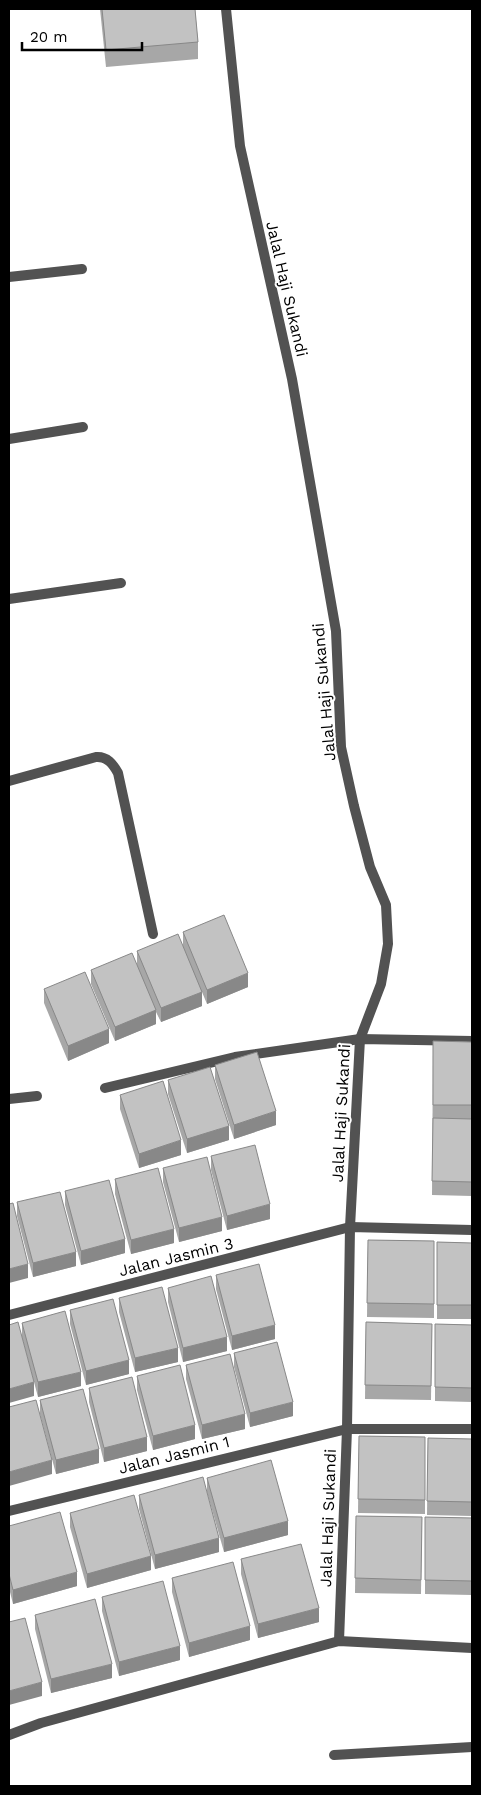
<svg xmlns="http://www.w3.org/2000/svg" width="481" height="1795" font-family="'Work Sans',sans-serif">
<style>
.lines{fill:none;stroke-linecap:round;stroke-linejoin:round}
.service{stroke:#525252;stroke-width:10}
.minor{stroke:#525252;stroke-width:10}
.wall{fill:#a7a7a7}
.shaded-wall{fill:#888}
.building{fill:#c2c2c2;stroke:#888}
.labels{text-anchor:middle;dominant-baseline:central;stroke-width:4;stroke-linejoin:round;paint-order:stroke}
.street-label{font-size:16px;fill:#000;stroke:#fff}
</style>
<rect width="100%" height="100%" fill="#fff"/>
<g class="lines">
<!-- service -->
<polyline class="service" points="334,1755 472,1747"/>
<!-- minor -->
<g class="minor">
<polyline points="226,9 240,146 292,379 336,631 341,747 354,806 370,867 386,905 388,944 381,984 360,1039 350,1227 347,1429 339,1641"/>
<polyline points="9,277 82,269"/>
<polyline points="9,439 83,427"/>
<polyline points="9,599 121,583"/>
<path d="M 9,781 L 96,757 C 107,756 113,764 118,773 L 153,934"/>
<polyline points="105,1088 235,1057 360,1039 472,1041"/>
<polyline points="9,1099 37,1096"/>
<polyline points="9,1315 350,1227 472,1230"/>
<polyline points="9,1511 347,1429 472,1429"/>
<polyline points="9,1735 41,1723 339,1641 472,1648"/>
</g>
</g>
<!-- wall -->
<g class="wall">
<polygon points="100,9 195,9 198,42 198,59 106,67"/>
<polygon points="183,932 248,987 207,1004 202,992 202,1006 161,1022 156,1012 156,1024 115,1041 91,984 91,970 137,965 137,951 183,946"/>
<polygon points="44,989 109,1043 68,1061 44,1003"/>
<polygon points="433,1041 472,1042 472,1196 432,1195"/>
<polygon points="215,1065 276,1125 234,1139 215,1079"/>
<polygon points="168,1080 229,1140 187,1153 168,1094"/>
<polygon points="120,1095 181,1155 139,1168 120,1109"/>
<polygon points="211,1156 270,1219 227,1230 211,1170"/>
<polygon points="163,1168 222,1231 179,1242 163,1182"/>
<polygon points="115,1179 174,1243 131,1254 115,1194"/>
<polygon points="65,1191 125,1253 81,1265 65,1205"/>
<polygon points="17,1202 76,1266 33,1277 17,1216"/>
<polygon points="368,1240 434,1241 434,1318 367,1317"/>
<polygon points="437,1242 472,1243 472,1319 437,1319"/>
<polygon points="216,1275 275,1339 232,1350 216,1289"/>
<polygon points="168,1288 227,1351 183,1362 168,1302"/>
<polygon points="119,1298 178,1362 135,1372 119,1312"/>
<polygon points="70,1310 129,1374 86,1385 70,1324"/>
<polygon points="366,1322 432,1324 431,1400 365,1399"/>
<polygon points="22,1323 81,1386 38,1397 22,1337"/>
<polygon points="435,1324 472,1325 472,1402 435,1401"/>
<polygon points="234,1353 293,1416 250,1427 234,1367"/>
<polygon points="186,1365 245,1429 202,1439 186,1379"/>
<polygon points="137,1376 195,1439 153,1450 137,1390"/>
<polygon points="89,1388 147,1451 104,1462 89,1402"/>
<polygon points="40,1400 99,1463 56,1474 40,1414"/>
<polygon points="359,1436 425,1437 425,1514 358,1513"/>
<polygon points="428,1438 472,1439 472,1516 427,1515"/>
<polygon points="207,1478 288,1535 224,1552 207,1492"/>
<polygon points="139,1495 219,1552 155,1569 139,1509"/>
<polygon points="70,1513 151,1570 87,1588 70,1527"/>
<polygon points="356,1516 422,1517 421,1594 355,1593"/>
<polygon points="425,1517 472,1518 472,1595 425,1594"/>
<polygon points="9,1526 77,1586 13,1604 9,1588"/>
<polygon points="241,1559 319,1622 258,1638 241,1574"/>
<polygon points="172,1578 250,1640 189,1657 172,1592"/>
<polygon points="102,1597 180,1660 119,1676 102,1611"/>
<polygon points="35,1615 112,1678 51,1693 35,1629"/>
</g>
<!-- shaded-wall -->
<g class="shaded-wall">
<polygon points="248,973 248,987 207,1004 207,990"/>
<polygon points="202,992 202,1006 161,1022 161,1008"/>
<polygon points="156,1010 156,1024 115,1041 115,1027"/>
<polygon points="109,1029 109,1043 68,1061 68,1046"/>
<polygon points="276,1111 276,1125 234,1139 234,1125"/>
<polygon points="229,1126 229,1140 187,1153 187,1139"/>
<polygon points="181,1140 181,1155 139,1168 139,1154"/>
<polygon points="270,1204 270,1219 227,1230 227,1216"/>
<polygon points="222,1217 222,1231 179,1242 179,1228"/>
<polygon points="174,1229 174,1243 131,1254 131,1240"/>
<polygon points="125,1239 125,1253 81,1265 81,1251"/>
<polygon points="76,1252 76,1266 33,1277 33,1263"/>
<polygon points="28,1264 28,1278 9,1283 9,1269"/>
<polygon points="275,1325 275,1339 232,1350 232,1336"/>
<polygon points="227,1337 227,1351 183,1362 183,1348"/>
<polygon points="178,1348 178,1362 135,1372 135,1358"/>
<polygon points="129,1360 129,1374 86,1385 86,1371"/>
<polygon points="81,1372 81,1386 38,1397 38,1382"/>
<polygon points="34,1382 34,1396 9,1403 9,1389"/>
<polygon points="293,1402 293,1416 250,1427 250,1413"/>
<polygon points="245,1414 245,1429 202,1439 202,1425"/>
<polygon points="195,1425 195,1439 153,1450 153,1436"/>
<polygon points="147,1437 147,1451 104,1462 104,1448"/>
<polygon points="99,1449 99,1463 56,1474 56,1460"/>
<polygon points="52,1460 52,1474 9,1486 9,1472"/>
<polygon points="288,1521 288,1535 224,1552 224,1538"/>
<polygon points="219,1538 219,1552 155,1569 155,1555"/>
<polygon points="151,1556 151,1570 87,1588 87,1574"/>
<polygon points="77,1572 77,1586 13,1604 13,1590"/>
<polygon points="319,1608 319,1622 258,1638 258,1624"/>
<polygon points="250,1626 250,1640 189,1657 189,1643"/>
<polygon points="180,1646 180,1660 119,1676 119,1662"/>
<polygon points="112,1664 112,1678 51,1693 51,1679"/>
<polygon points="42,1682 42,1696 9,1705 9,1691"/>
</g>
<!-- building -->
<g class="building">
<polygon points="102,9 195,9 198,42 106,50"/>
<polygon points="224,915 248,973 207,990 183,932"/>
<polygon points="178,934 202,992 161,1008 137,951"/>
<polygon points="132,953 156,1010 115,1027 91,970"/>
<polygon points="85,972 109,1029 68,1046 44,989"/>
<polygon points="433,1041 472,1042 472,1105 433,1105"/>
<polygon points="257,1052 276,1111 234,1125 215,1065"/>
<polygon points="210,1067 229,1126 187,1139 168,1080"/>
<polygon points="163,1081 181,1140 139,1154 120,1095"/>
<polygon points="433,1118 472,1119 472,1182 432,1181"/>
<polygon points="255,1145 270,1204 227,1216 211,1156"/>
<polygon points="207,1157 222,1217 179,1228 163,1168"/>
<polygon points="158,1168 174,1229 131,1240 115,1179"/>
<polygon points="109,1180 125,1239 81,1251 65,1191"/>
<polygon points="60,1192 76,1252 33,1263 17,1202"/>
<polygon points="13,1203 28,1264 9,1269 9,1204"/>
<polygon points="368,1240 434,1241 434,1304 367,1303"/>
<polygon points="437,1242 472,1243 472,1305 437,1305"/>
<polygon points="259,1264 275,1325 232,1336 216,1275"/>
<polygon points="211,1276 227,1337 183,1348 168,1288"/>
<polygon points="162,1287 178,1348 135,1358 119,1298"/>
<polygon points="113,1299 129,1360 86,1371 70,1310"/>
<polygon points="65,1311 81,1372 38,1382 22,1323"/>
<polygon points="18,1322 34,1382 9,1389 9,1325"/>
<polygon points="366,1322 432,1324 431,1386 365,1385"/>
<polygon points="435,1324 472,1325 472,1388 435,1387"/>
<polygon points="277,1342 293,1402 250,1413 234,1353"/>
<polygon points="230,1354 245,1414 202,1425 186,1365"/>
<polygon points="180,1365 195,1425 153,1436 137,1376"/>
<polygon points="132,1377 147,1437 104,1448 89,1388"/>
<polygon points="83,1389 99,1449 56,1460 40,1400"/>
<polygon points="36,1400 52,1460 9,1472 9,1407"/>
<polygon points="359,1436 425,1437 425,1500 358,1499"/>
<polygon points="428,1438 472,1439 472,1502 427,1501"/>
<polygon points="271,1460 288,1521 224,1538 207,1478"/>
<polygon points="203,1477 219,1538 155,1555 139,1495"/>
<polygon points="134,1495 151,1556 87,1574 70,1513"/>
<polygon points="60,1512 77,1572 13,1590 9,1574 9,1526"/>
<polygon points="356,1516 422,1517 421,1580 355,1578"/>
<polygon points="425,1517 472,1518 472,1581 425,1580"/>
<polygon points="301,1544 319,1608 258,1624 241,1559"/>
<polygon points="233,1562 250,1626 189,1643 172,1578"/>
<polygon points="163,1581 180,1646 119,1662 102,1597"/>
<polygon points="95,1599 112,1664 51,1679 35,1615"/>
<polygon points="25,1618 42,1682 9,1691 9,1622"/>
</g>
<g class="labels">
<!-- street labels -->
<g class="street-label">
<text transform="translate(287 289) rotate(77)">Jalal Haji Sukandi</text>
<text transform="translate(324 692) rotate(-95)">Jalal Haji Sukandi</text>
<text transform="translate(341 1113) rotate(-87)">Jalal Haji Sukandi</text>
<text transform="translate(176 1257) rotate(-14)">Jalan Jasmin 3</text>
<text transform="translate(174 1455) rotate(-14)">Jalan Jasmin 1</text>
<text transform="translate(328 1518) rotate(-88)">Jalal Haji Sukandi</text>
</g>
</g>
<!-- border -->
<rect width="481" height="1795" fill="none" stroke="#000000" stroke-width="20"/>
<!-- scale -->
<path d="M22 42v8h120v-8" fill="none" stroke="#000000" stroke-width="2.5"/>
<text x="30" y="42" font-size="15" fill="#000000" stroke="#ffffff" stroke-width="4" paint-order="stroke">20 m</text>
</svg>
